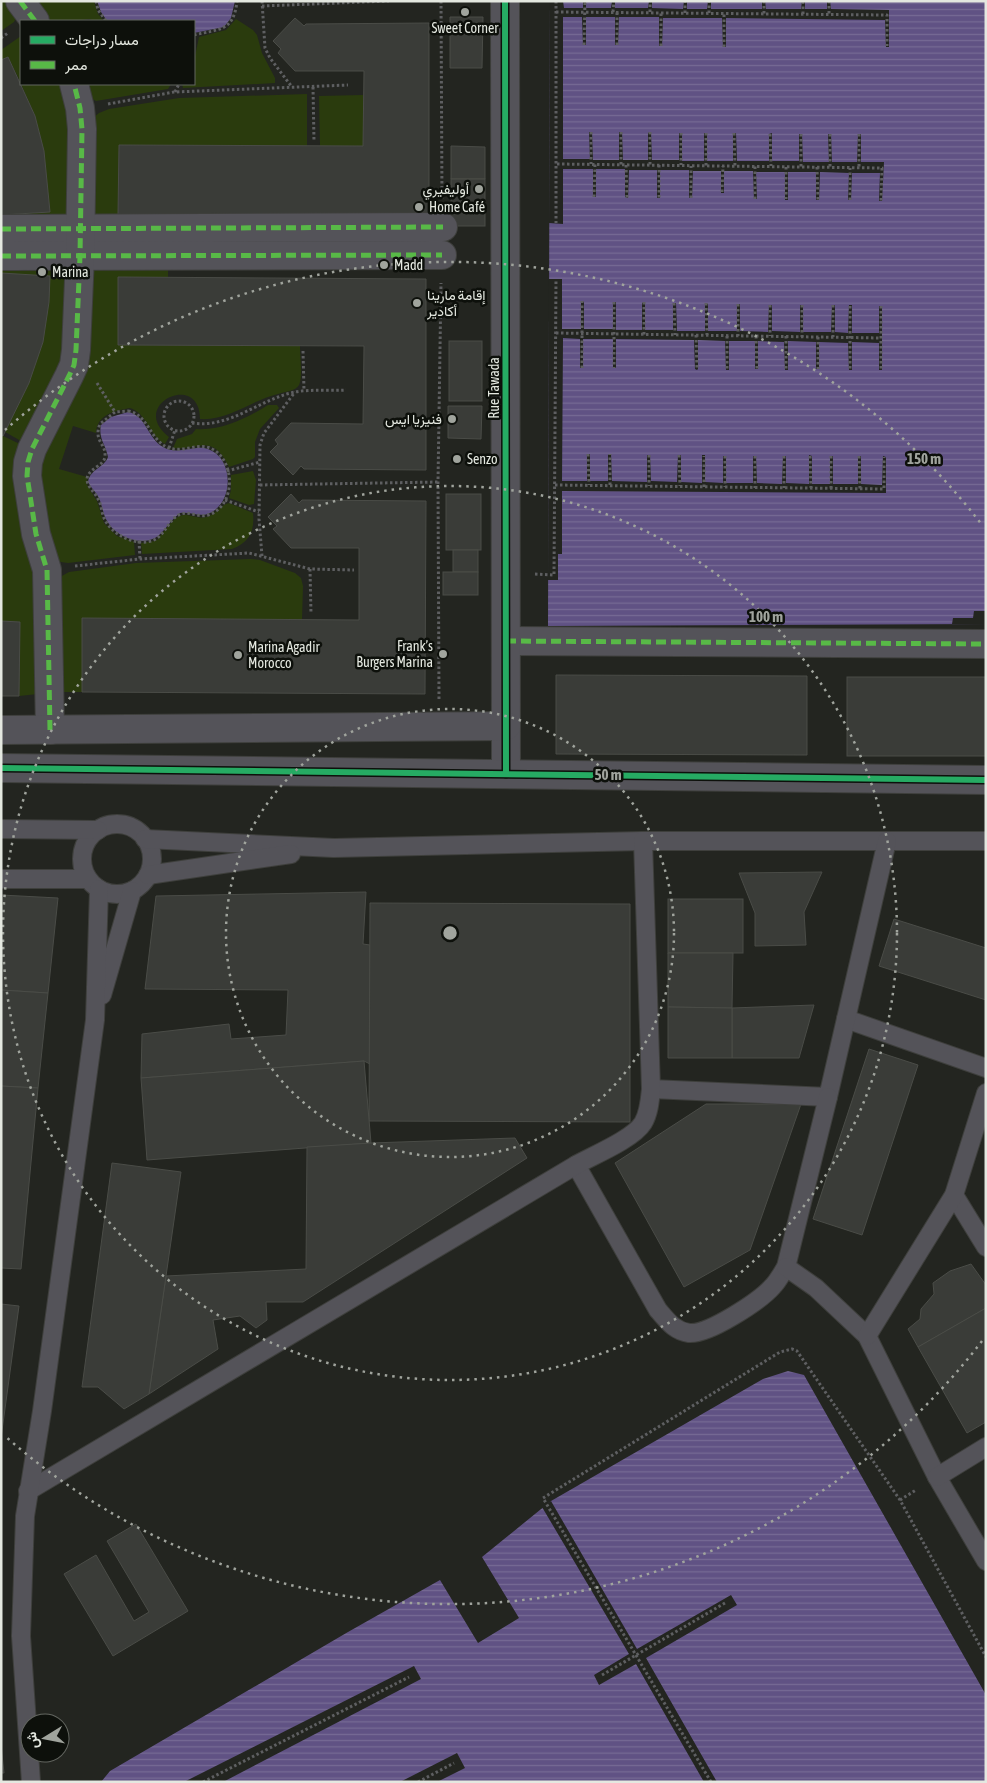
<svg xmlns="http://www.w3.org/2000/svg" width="987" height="1783" font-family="'Asap Condensed',Vazirmatn,sans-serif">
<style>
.green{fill:#2a3b0d}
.water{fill:url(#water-rules)}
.pier{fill:#232520}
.building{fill:#3a3c38;stroke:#4a4c47}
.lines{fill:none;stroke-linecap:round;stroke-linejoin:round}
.service-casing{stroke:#3e3f3c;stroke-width:20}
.pedestrian-casing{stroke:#3e3f3c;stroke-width:30}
.minor-casing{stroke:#3e3f3c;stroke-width:30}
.path{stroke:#5e5f61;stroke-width:3;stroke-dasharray:2.5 2.5;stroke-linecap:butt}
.service{stroke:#545359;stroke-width:18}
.pedestrian{stroke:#545359;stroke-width:28}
.minor{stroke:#545359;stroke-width:28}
.quiet{stroke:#58b947;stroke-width:5;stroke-dasharray:10 5;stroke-linecap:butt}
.cycleway-casing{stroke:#0d100b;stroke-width:9}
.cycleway{stroke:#26ab63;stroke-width:6}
.ring{fill:none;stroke:#a0a49d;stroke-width:2.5;stroke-dasharray:2.5 5}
.poi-dot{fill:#a0a49d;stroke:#0d100b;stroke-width:2}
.labels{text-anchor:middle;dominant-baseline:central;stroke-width:5;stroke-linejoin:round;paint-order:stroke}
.poi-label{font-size:14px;fill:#e4e8e0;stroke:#0d100b;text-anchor:start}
.street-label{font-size:14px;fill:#e4e8e0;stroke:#0d100b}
.centre{fill:#a0a49d;stroke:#0d100b;stroke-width:2.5}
.ring-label{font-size:15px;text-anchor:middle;font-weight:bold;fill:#a0a49d;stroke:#0d100b;stroke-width:5;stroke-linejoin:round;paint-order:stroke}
</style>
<defs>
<pattern id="water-rules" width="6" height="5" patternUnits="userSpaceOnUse" patternTransform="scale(1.25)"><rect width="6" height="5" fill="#605284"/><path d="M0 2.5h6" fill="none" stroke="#776b95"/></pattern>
</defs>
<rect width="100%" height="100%" fill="#232520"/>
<!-- green -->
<g class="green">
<polygon points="1,1 10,1 16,18 14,22 1,31"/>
<polygon points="31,1 94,1 98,14 104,21 94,21 89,19 75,21 45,21"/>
<polygon points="236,19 253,30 257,35 262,53 275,78 275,83 183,88 182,84 194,84 194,61 199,37 226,30"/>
<polygon points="21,36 21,83 8,57 1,60 1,50"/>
<polygon points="21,84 65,84 70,96 70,218 1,223 1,215 50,212 44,151 35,116"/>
<polygon points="82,84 171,84 168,89 96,101 91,98"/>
<polygon points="307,94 307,146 119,145 118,215 88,215 93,118 99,113 109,109 179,98"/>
<polygon points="363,95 363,146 320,146 319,96"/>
<polygon points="1,265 66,266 67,354 21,441 5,432 29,383 43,342 49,302 1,273"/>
<path d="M 168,265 L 168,277 L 118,277 L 118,345 L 300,346 C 300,355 303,378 299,385 C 296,391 284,392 278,394 C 252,400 228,421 200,419 C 200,370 127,405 169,437 L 165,444 C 149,436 148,414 130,408 C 115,411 97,414 96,433 L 73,426 L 59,469 L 87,477 L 87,485 L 97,501 L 104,523 L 117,536 L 134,542 L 135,555 L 68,563 L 61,562 L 55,559 L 37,484 L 86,269 Z"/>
<path d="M 268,405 L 277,405 L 279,408 L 260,429 L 255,442 L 255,457 L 253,459 L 229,467 C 212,433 202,450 173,448 L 177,439 L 192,434 L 196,429 C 222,431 247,418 268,405 Z"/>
<polygon points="1,435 22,445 36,564 38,694 19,696 20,622 1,621"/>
<polygon points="253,471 256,480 254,504 249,505 229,498 231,490 231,475"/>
<path d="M 229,503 L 253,513 C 255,531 249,543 232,549 L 142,554 L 141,543 L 155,541 L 158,539 C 165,531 175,513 187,515 C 193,516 200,519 206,517 C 216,515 220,505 229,503 Z"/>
<polygon points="251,559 260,560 295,573 301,578 303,586 302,620 82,692 61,692 60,577 69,572 136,563"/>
</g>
<!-- water -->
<g class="water">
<polygon points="97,1 235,1 231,18 224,27 194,33 194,21 107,21 101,12"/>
<polygon points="550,1 986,1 986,624 548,626"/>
<path d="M 128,412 C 146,415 148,439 163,447 C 179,456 194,444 208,449 C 234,458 234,502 210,513 C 200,518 190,511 180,513 C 170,520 164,533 155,538 C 138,546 115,536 107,521 C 103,514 102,505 99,498 C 96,492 91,488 88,482 C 90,469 104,468 108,457 C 106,445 98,438 101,425 L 111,417 Z"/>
<polygon points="788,1371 804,1375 986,1695 986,1782 101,1782 110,1771 348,1632 440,1580 478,1643 519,1618 482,1557 551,1501 763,1379"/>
</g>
<!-- pier -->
<g class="pier">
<polygon points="550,1 563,1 564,8 583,8 583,1 586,1 586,8 611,8 612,1 615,1 615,8 648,8 649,1 652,1 652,8 683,9 684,1 687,1 687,9 707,9 708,1 711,1 711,9 762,9 762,1 765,1 766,9 801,9 802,1 805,1 805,9 827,9 827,1 830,1 831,9 889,10 889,47 886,47 885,20 726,18 726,47 723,47 722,18 663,18 662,46 659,46 659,17 619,17 618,45 615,45 615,17 586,17 586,45 583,45 582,17 563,17 563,159 590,159 589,132 592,132 593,160 619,160 619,132 622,132 623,160 648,160 648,133 650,132 651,133 652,160 679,160 679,133 682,133 682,161 704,161 704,133 707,133 707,161 733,161 733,133 736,133 737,161 769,161 769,134 772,133 772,161 799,161 799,134 802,134 803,162 829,162 828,134 831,134 832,162 857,162 858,135 861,134 861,162 884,162 882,201 879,201 880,173 852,173 851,200 848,200 849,173 820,172 819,200 816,200 816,172 788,172 788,200 785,200 785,172 756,172 757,199 754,199 753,171 724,171 724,193 721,193 721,171 693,171 692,198 689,198 689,170 660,170 660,198 657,198 657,170 629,170 628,198 625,197 625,169 596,169 596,197 593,197 593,169 563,169 563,224 549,223"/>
<polygon points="549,279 562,279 562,329 581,329 581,302 582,301 584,302 584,329 613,329 613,302 616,302 616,330 642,330 642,303 644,302 645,302 645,330 673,330 673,303 676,303 677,331 705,331 705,303 708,304 708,331 737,331 737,305 738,304 740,304 740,331 768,332 769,305 772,305 772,331 800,332 800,305 803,305 803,332 831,332 832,305 835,305 835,332 848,333 849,305 852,305 852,333 879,333 879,306 882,306 882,370 879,370 879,343 852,342 852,370 849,370 848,343 819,342 819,369 816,369 816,342 788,341 788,370 785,370 784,342 758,341 758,369 755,369 755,341 729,341 729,370 726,370 725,341 698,340 698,369 697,370 695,369 694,340 616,339 616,368 613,368 613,339 583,339 583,368 580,368 580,339 563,338 562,481 587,481 587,454 590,454 590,481 608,481 608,455 610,454 611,454 612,481 647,482 647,455 650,455 651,481 677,482 678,455 681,455 681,482 702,483 702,455 705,455 705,482 723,483 723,456 726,456 726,483 753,483 753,456 756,456 757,483 782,484 783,456 786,456 786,483 809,484 809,455 812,456 812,484 830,484 830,456 833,456 833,484 858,484 858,456 861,456 861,484 882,485 883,456 886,457 886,493 562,491 562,554 558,554 558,580 548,580"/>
<polygon points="974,611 986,611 986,624 952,624 953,618 973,618"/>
<polygon points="551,1501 637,1649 731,1595 737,1605 646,1658 717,1782 704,1782 636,1664 599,1685 594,1675 629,1654 542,1507"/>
<polygon points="414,1666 421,1679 223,1782 184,1782"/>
<polygon points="457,1753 465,1768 437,1782 400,1782"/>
</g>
<!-- building -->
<g class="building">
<polygon points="450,17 483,17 482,68 450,68"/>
<polygon points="295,18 304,26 306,24 429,23 429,216 118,215 119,145 363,146 364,71 295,71 278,53 281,49 273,41"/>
<polygon points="8,57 35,116 44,151 50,212 1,215 1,60"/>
<polygon points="451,146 485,147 485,179 451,179"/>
<rect x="451" y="179" width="34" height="47"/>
<polygon points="1,273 50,276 49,302 43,342 29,383 3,436 1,435"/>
<polygon points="118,277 426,279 426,470 304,469 301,466 293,475 270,452 278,444 275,440 291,423 363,424 364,346 118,345"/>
<rect x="449" y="341" width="33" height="60"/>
<polygon points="448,406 482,406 481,439 448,438"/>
<polygon points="291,494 299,503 302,500 426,501 425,694 82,692 82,618 359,620 359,548 291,548 273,529 277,526 268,517"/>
<rect x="446" y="494" width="35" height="56"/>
<rect x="453" y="550" width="25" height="22"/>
<rect x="443" y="572" width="35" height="23"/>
<polygon points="1,621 20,622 19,696 1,696"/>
<polygon points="556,675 807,676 807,755 556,754"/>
<rect x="847" y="677" width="139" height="79"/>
<polygon points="822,872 804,912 806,945 755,946 755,913 739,873"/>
<polygon points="366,892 363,944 370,945 370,1064 364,1061 141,1078 142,1034 229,1024 231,1039 286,1035 288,990 145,989 156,896"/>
<polygon points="1,895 58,898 48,993 1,990"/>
<rect x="668" y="899" width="75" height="54"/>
<polygon points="370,903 630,904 630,1122 369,1121"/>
<polygon points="894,919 986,948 986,1000 879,966"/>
<polygon points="668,953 733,953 732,1008 668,1007"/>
<polygon points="1,990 48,993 38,1088 1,1086"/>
<polygon points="814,1005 799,1058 732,1058 732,1008"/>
<polygon points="668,1007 732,1008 732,1058 668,1058"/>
<polygon points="869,1049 918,1065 862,1235 813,1219"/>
<polygon points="364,1061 371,1143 147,1160 141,1078"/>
<polygon points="1,1086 38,1088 21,1269 1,1268"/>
<polygon points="706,1104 801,1104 750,1250 684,1287 615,1163"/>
<polygon points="515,1138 527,1158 303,1302 266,1302 267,1320 256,1328 240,1316 213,1320 218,1349 149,1394 166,1276 306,1269 307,1147 371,1143"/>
<polygon points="112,1163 181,1172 149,1394 124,1409 98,1387 82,1387"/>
<polygon points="971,1264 986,1285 986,1308 918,1347 908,1329 920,1319 921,1309 934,1294 933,1283 950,1271"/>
<polygon points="1,1304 19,1306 1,1438"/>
<polygon points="986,1308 986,1422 967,1433 918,1347"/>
<polygon points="136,1524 188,1611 113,1656 64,1574 96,1555 134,1621 149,1612 107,1541"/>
<polygon points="1,1745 4,1773 1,1773"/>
</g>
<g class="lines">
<defs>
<g id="service">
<circle cx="117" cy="859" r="35"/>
<polyline points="1,829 98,830"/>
<polyline points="145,839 334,848 643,841 986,841"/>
<polyline points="148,875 291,854"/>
<polyline points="1,879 88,879"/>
<polyline points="102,995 132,891"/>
<polyline points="846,1019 986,1068"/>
<polyline points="651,1089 828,1097 887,841"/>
<path d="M 576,1165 L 658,1310 C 667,1320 674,1331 689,1333 C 708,1335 760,1301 773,1286 C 778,1281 782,1273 786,1267 L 828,1097"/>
<polyline points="954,1195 986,1247"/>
<polyline points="786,1267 816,1288 867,1336 937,1477 986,1561"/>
<polyline points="867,1336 954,1195 986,1093"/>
<polyline points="937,1477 986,1447"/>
<path d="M 28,1491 L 576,1165 C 594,1155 633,1139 643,1123 C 649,1113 650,1100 651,1089 L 643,841"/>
<polyline points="31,1782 21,1636 25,1516 42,1411 95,1020 99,889"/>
</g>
<g id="pedestrian">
<polyline points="20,1 35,21"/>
<polyline points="1,229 443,227"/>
<polyline points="1,256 442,255"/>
<polyline points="506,641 986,644"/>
<polyline points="50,730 47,570 36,534 27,476 28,462 32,449 69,376 74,365 76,350 80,256 82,129 80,108 74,84"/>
</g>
<g id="minor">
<polyline points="505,1 506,774"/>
<polyline points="1,730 506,726"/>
<polyline points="1,768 986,780"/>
</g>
</defs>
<!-- service casing -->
<use href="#service" class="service-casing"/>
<!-- pedestrian casing -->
<use href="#pedestrian" class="pedestrian-casing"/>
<!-- minor casing -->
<use href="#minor" class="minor-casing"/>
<!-- path -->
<g class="path">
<polyline points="96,1 98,10 106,21"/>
<polyline points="262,1 265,48 270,58 292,87"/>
<polyline points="441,1 442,199"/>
<polyline points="556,1 556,223"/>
<polyline points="764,1 764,14"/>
<polyline points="829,1 829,14"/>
<polyline points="262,6 389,1"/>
<polyline points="556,12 887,15 887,46"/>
<polyline points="613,12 614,1"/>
<polyline points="650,12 650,1"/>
<polyline points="685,13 685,1"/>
<polyline points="709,13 709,1"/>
<polyline points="803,14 803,1"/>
<path d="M 194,35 C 218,29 234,32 237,1"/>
<polyline points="1,38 8,33"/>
<polyline points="584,45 585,1"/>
<polyline points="617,45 617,12"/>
<polyline points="661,46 661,13"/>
<polyline points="724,47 724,13"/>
<polyline points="313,87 314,142"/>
<polyline points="175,92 179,84"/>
<polyline points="108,104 174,92 348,85"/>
<polyline points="591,132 591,164"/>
<polyline points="621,132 621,165"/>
<polyline points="650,132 650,165"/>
<polyline points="681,133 681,165"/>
<polyline points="706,133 706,166"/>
<polyline points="734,133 735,166"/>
<polyline points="770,134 771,166"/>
<polyline points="801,134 801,167"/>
<polyline points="830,134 830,167"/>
<polyline points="859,134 859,167"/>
<polyline points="557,164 882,168 881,201"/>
<polyline points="626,165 627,198"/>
<polyline points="659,165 659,198"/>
<polyline points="786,167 786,199"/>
<polyline points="817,167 818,200"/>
<polyline points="722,192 723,166"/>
<polyline points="594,197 595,164"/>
<polyline points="691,198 691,166"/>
<polyline points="755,199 755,166"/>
<polyline points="850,200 850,168"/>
<polyline points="614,302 614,368"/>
<polyline points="644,302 644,335"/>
<polyline points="674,303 675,335"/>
<polyline points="706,303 707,335"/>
<polyline points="738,304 738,336"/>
<polyline points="770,305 770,336"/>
<polyline points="802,305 802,337"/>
<polyline points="833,305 833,337"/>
<polyline points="850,306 850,370"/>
<polyline points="881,306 881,370"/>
<polyline points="556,333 881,338"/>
<polyline points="696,335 697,370"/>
<polyline points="727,336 727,370"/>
<polyline points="756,336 757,369"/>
<polyline points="786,336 786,370"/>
<polyline points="818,337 818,369"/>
<polyline points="303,351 304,391"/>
<polyline points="582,368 582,301"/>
<polyline points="97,383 115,412"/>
<circle cx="179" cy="416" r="15"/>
<path d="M 128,411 C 148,414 150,441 169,448 C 184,453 200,441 214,450 C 236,464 235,507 208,515 C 199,518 190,511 181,514 C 169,518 166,534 154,540 C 138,547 113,536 105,520 C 101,513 102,505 98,499 C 95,492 87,487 87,479 C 88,468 105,466 105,456 C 106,443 93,441 100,424 L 115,412 Z"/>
<path d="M 192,423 C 229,429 260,399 295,392 C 311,389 330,391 346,390"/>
<polyline points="169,448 175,430"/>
<polyline points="588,454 589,485"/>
<polyline points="649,455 649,486"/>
<polyline points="679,455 680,486"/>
<polyline points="725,456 725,487"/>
<polyline points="755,456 755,488"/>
<polyline points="784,456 784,488"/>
<polyline points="810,456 811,488"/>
<polyline points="831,456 831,489"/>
<polyline points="859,456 860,489"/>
<polyline points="227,471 260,462"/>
<polyline points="260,485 438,482"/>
<polyline points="555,485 884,489 884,457"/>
<polyline points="610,485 610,454"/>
<polyline points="704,487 704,456"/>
<polyline points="225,500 259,512"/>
<polyline points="139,541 140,559"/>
<polyline points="262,556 259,519 260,445 264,433 295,392"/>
<polyline points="75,566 140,559 249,553 310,569 354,570"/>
<polyline points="310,569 311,614"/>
<polyline points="535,574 554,575 556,279"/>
<polyline points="439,699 438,482 441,283"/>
<polyline points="900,1500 916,1490"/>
<polyline points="602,1675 725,1603"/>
<polyline points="203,1782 409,1677"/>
<polyline points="418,1782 454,1763"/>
<polyline points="711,1782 543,1498 780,1352 792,1349 797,1351 900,1500 986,1657"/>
</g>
<!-- service -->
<use href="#service" class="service"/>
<!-- pedestrian -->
<use href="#pedestrian" class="pedestrian"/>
<!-- minor -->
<use href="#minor" class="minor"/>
<!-- quiet -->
<g class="quiet">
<polyline points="20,1 35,21"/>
<polyline points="1,229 443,227"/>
<polyline points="1,256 442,255"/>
<polyline points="506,641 986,644"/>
<polyline points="50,730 47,570 36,534 27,476 28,462 32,449 69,376 74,365 76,350 80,256 82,129 80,108 74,84"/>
</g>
<defs>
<g id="cycleway">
<polyline points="505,1 506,774"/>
<polyline points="1,768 986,780"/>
</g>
</defs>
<!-- cycleway casing -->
<use href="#cycleway" class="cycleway-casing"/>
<!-- cycleway -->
<use href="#cycleway" class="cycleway"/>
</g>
<!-- distance rings -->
<g class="ring">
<circle cx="450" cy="933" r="224"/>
<circle cx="450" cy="933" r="447"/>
<path d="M982 1341A671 671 0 0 1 5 1436M5 430A671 671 0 0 1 982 525"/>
</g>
<!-- markers -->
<g class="poi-dot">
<circle cx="465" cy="12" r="5"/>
<circle cx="479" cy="189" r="5"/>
<circle cx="419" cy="207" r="5"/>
<circle cx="384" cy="265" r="5"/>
<circle cx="42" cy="272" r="5"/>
<circle cx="417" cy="303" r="5"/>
<circle cx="452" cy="419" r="5"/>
<circle cx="457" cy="459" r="5"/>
<circle cx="443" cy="654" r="5"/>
<circle cx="238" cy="655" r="5"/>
</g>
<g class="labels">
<!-- poi labels -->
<g class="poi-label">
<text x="465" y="28" text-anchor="middle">Sweet Corner</text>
<text x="469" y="189" text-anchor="end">أوليفيري</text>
<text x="429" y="207">Home Café</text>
<text x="394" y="265">Madd</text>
<text x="52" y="272">Marina</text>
<text x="427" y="295">إقامة مارينا<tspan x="427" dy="16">أكادير</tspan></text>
<text x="442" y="419" text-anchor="end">فنيزيا ايس</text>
<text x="467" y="459">Senzo</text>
<text x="433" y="646" text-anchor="end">Frank’s<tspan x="433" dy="16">Burgers Marina</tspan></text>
<text x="248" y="647">Marina Agadir<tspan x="248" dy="16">Morocco</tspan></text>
</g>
<!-- street labels -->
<g class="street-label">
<text transform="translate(494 388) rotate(-90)">Rue Tawada</text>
</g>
</g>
<circle cx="450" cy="933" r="8" class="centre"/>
<g class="ring-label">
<text x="924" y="464">150 m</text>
<text x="766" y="622">100 m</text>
<text x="608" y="780">50 m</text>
</g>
<!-- border -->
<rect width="987" height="1783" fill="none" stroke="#e4e8e0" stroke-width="5"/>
<!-- legend -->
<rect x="20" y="20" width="175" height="65" fill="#0d100b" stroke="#636660"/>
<rect x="30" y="36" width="25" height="8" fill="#26ab63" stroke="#636660"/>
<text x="65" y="45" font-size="15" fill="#e4e8e0">مسار دراجات</text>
<rect x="30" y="61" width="25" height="8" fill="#58b947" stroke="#636660"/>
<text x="65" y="70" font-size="15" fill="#e4e8e0">ممر</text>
<!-- north arrow -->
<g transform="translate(45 1738) rotate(260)"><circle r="24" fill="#0d100b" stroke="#636660"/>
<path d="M0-4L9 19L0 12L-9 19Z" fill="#a0a49d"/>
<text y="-8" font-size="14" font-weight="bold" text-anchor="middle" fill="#e4e8e0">ش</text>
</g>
</svg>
